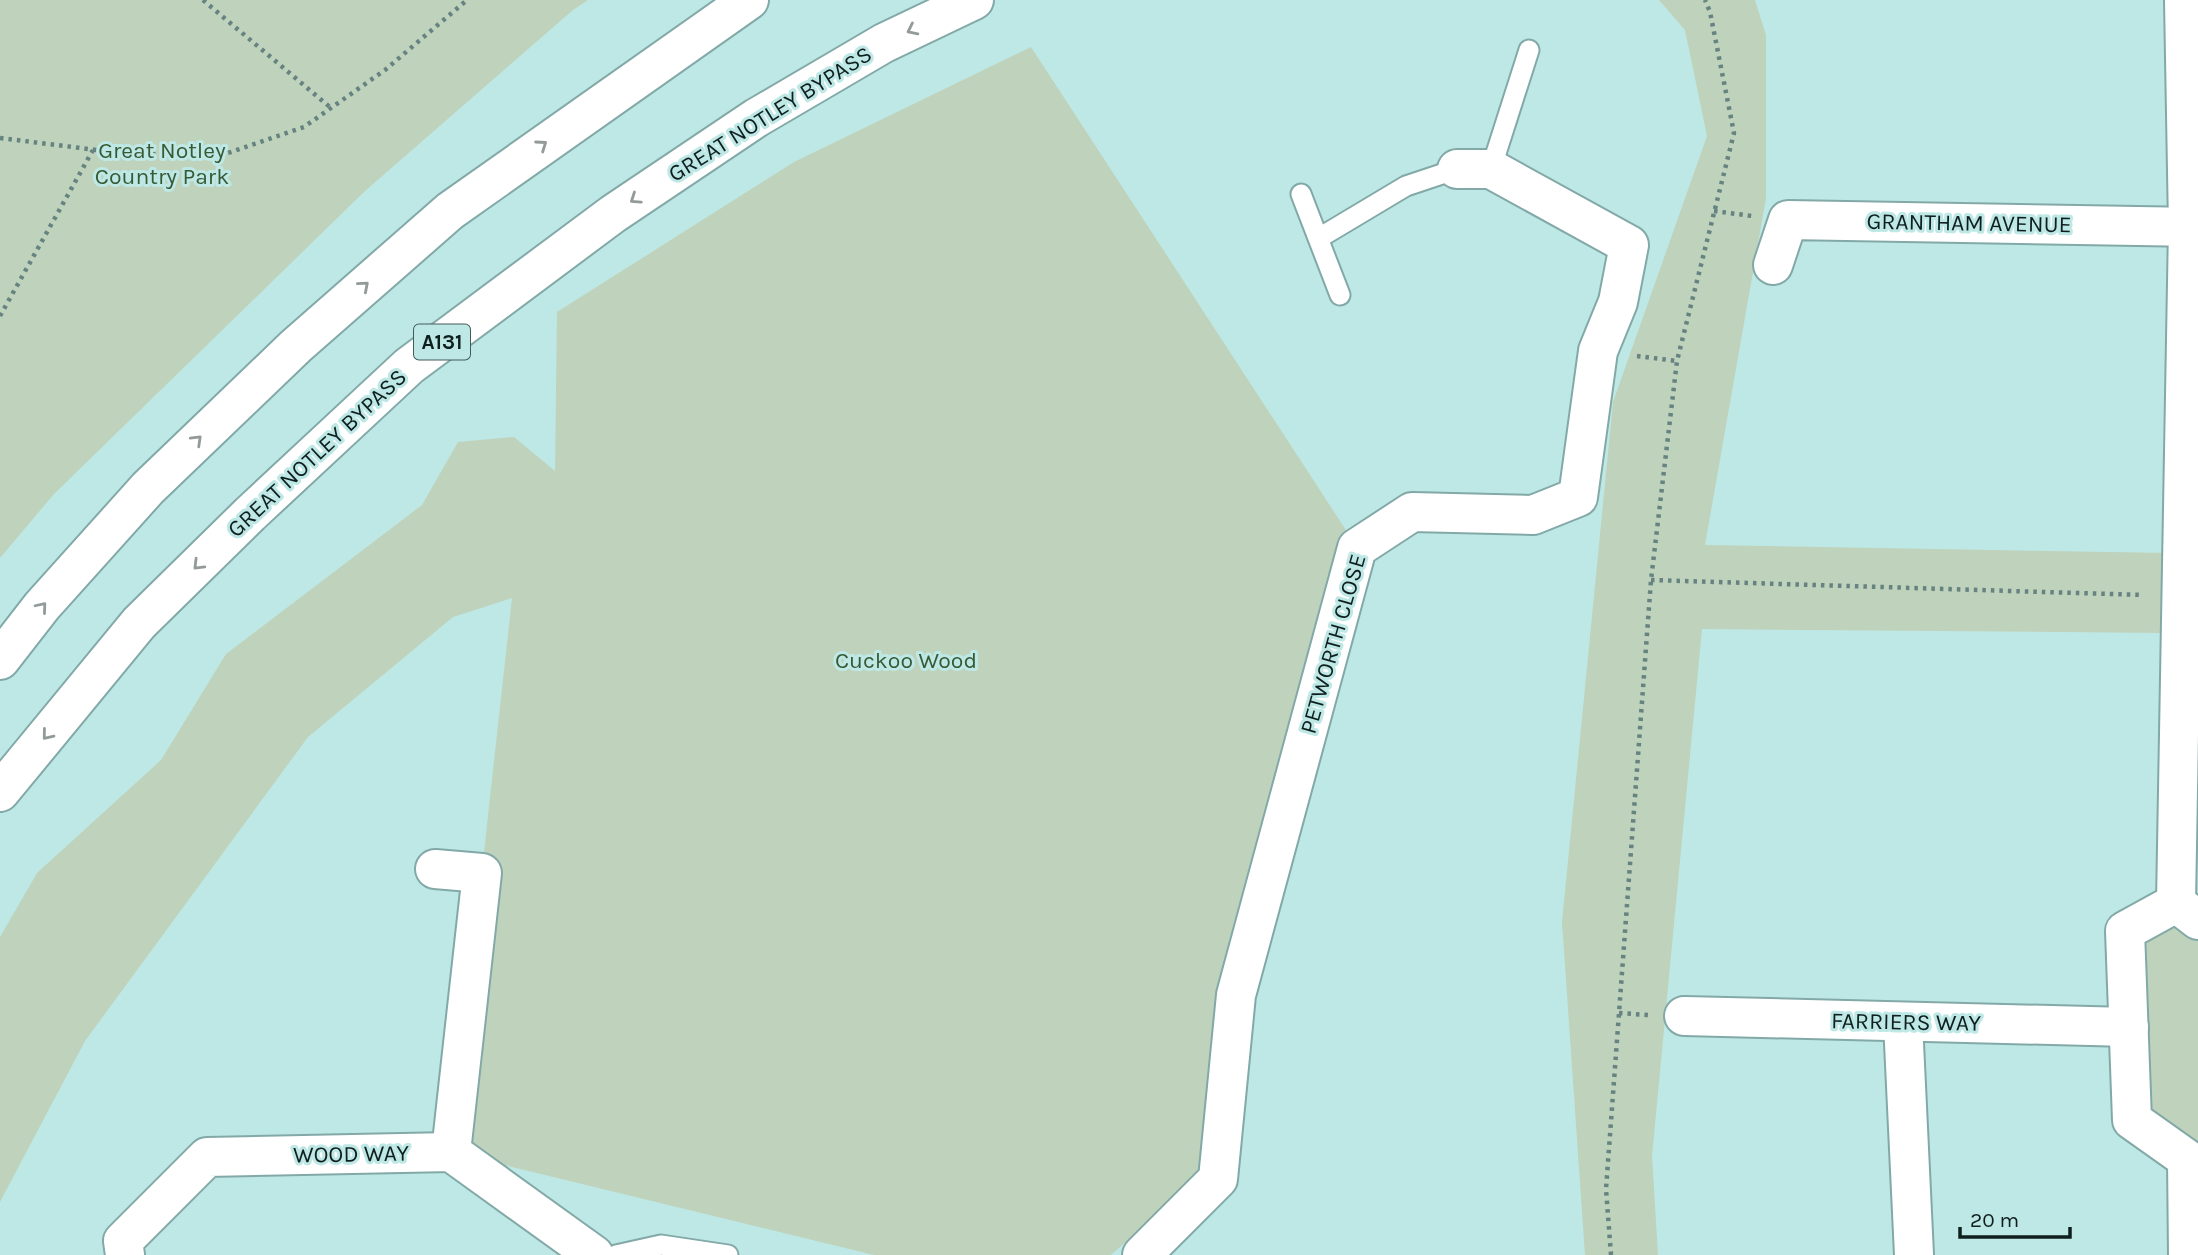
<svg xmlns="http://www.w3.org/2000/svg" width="2198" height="1255" font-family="Karla,sans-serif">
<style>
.green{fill:#bfd2bc}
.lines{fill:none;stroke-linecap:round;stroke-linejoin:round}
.service-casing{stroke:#82a9a7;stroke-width:23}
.minor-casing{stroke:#82a9a7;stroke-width:42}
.trunk-casing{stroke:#82a9a7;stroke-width:42}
.path{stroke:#668381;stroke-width:4.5;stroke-dasharray:3.5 5;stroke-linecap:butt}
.service{stroke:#fff;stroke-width:19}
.minor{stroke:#fff;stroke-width:38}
.trunk{stroke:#fff;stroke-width:38}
.oneway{stroke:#939a9a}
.labels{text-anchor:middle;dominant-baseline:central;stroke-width:6;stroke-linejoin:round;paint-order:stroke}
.shield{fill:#bee8e5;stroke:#445b5a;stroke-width:2}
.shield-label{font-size:21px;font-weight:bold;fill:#0f1f1e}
.street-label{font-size:23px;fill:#0f1f1e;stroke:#bee8e5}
.park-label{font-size:23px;fill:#385934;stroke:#bee8e5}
</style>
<rect width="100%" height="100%" fill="#bee8e5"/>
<!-- green -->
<g class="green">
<polygon points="0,0 588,0 573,10 365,191 54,494 0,558"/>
<polygon points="1659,0 1755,0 1766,35 1766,198 1705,545 2170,553 2167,633 1702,629 1652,1156 1658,1255 1585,1255 1562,922 1613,402 1707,136 1685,30"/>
<polygon points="1031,47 1355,544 1212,1156 1188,1187 1111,1255 874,1255 451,1152 512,598 453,617 308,737 85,1041 0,1202 0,937 37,873 161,760 226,654 422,505 458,442 514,437 555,471 557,312 794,162"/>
<polygon points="2176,911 2198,928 2198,1142 2189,1151 2137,1117 2129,935"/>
</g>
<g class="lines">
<defs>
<g id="service">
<polyline points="1491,169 1529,50"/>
<polyline points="1301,194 1340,295"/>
<polyline points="1319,238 1406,186 1457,169"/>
<polyline points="616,1255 661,1245 728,1255"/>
</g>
<g id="minor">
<polyline points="2184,0 2188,227 2176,903 2198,920"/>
<polyline points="1773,265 1788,220 2198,227"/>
<polyline points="435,869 482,873 451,1152"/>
<polyline points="2176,903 2125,931 2132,1120 2187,1159 2188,1255"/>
<polyline points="1684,1016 2129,1027"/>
<polyline points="1903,1022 1914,1255"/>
<polyline points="125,1255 123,1241 207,1157 451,1152 594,1255"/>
<polyline points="1142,1255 1218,1179 1236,995 1357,548 1412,512 1533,515 1578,497 1598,351 1618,302 1629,245 1491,169 1457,169"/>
</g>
<g id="trunk">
<polyline points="0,660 42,606 148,488 296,346 450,211 749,0"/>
<polyline points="0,792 139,623 250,514 409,366 613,214 756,118 884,43 974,0"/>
</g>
</defs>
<!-- service casing -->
<use href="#service" class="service-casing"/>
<!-- minor casing -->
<use href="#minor" class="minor-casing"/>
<!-- trunk casing -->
<use href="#trunk" class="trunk-casing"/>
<!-- path -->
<g class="path">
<polyline points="203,0 331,108"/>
<polyline points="0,138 129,154 222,155 304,127 385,70 467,0"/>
<polyline points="1714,211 1752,216"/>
<polyline points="0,316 93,150"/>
<polyline points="1637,356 1677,361"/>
<polyline points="1651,580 2143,595"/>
<polyline points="1619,1013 1648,1015"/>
<polyline points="1611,1255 1606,1189 1651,580 1677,361 1734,133 1710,12 1705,0"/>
</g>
<!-- service -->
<use href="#service" class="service"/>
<!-- minor -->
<use href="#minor" class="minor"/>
<!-- trunk -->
<use href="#trunk" class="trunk"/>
</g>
<!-- one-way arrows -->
<defs><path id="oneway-chevron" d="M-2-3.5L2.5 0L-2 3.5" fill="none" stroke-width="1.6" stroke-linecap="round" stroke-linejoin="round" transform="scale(1.75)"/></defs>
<g class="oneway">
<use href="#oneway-chevron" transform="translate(912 30) rotate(154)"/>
<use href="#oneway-chevron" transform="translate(542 145) rotate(-35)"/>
<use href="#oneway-chevron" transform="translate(635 199) rotate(146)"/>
<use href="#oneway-chevron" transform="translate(364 286) rotate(-41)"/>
<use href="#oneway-chevron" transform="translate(197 440) rotate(-44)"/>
<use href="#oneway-chevron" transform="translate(198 565) rotate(135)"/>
<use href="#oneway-chevron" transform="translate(42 607) rotate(-50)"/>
<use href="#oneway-chevron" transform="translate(47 735) rotate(129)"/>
</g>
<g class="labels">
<!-- shield labels -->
<rect class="shield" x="414" y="324.5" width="56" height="35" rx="5"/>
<g class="shield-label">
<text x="442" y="342">A131</text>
</g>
<!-- street labels -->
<g class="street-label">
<text transform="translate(770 114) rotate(-32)">GREAT NOTLEY BYPASS</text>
<text transform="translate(1969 223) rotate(1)">GRANTHAM AVENUE</text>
<text transform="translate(317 453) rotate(-43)">GREAT NOTLEY BYPASS</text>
<text transform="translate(1333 644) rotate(-74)">PETWORTH CLOSE</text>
<text transform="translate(1906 1022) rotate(1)">FARRIERS WAY</text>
<text transform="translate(351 1154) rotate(-1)">WOOD WAY</text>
</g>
<!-- park labels -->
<g class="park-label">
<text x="162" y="150">Great Notley<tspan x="162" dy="26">Country Park</tspan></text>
<text x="906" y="660">Cuckoo Wood</text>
</g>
</g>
<!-- scale -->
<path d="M1960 1227v10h110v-10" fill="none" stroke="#0f1f1e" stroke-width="3.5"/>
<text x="1970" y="1227" font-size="21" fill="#0f1f1e" stroke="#bee8e5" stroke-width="5" paint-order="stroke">20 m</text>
</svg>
